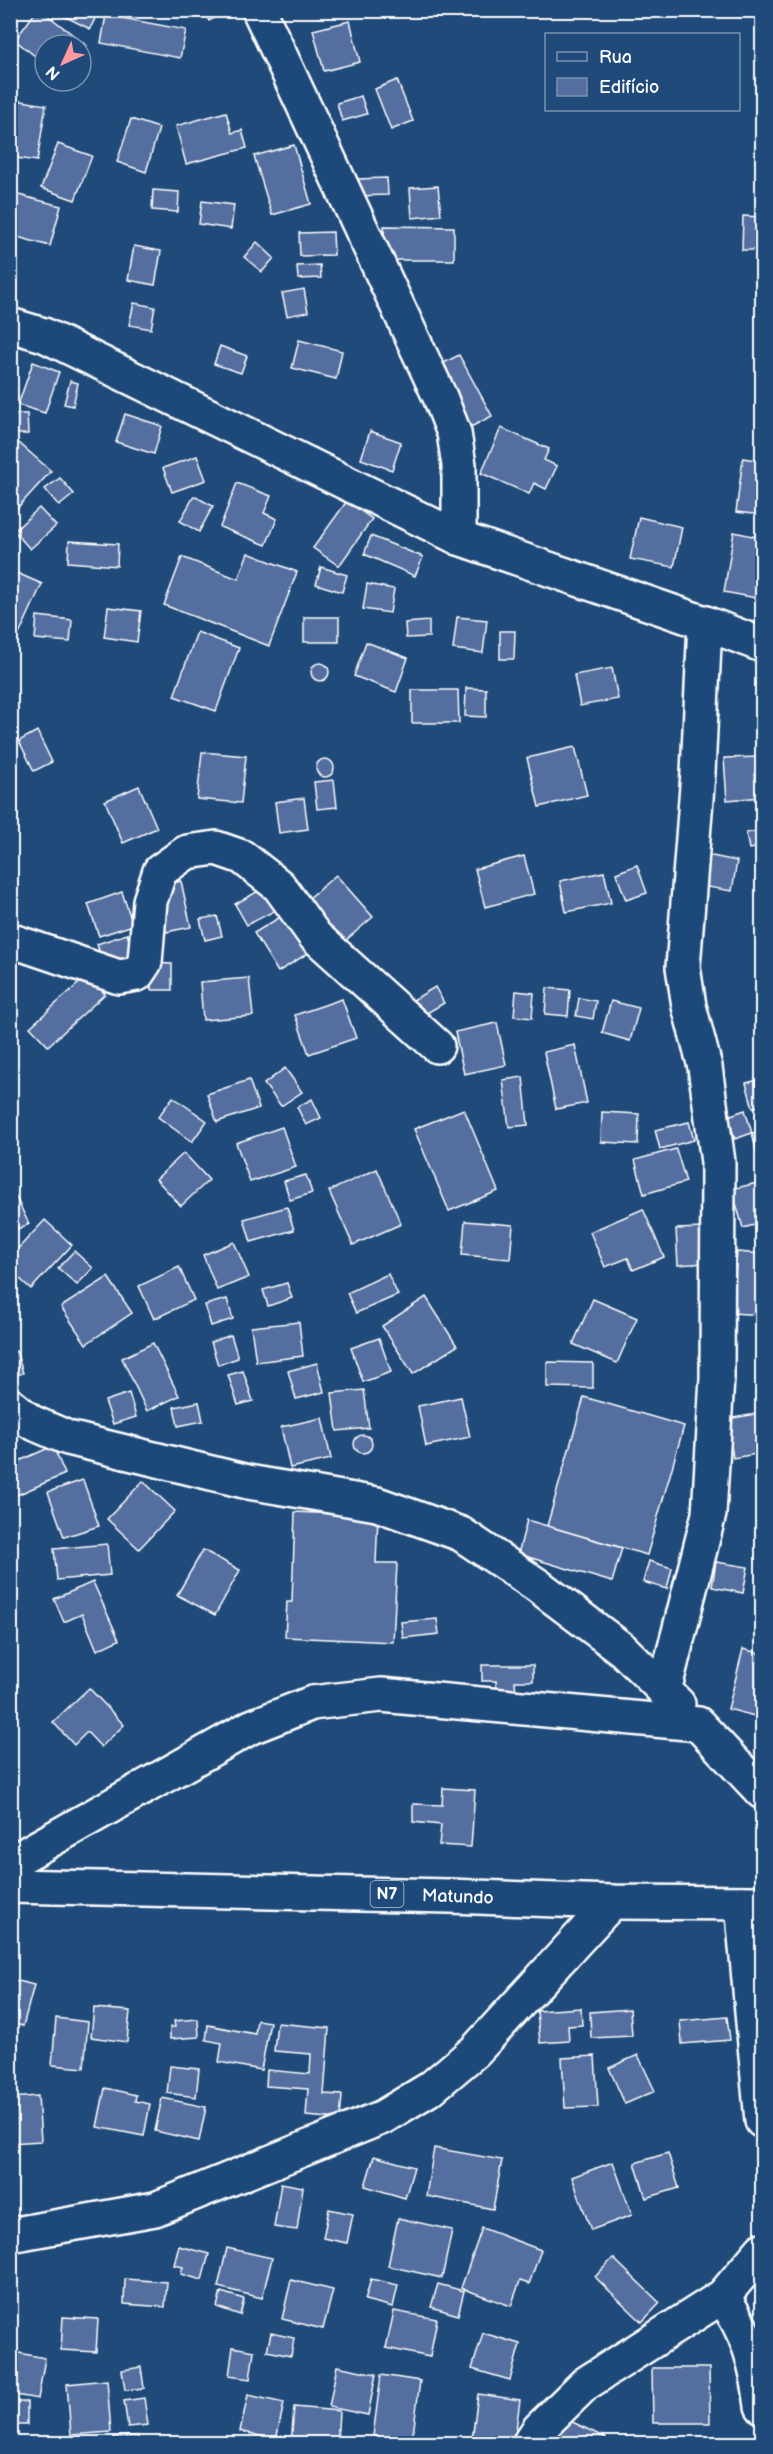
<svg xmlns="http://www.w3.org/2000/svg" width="773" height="2454" font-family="'Balsamiq Sans',sans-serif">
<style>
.building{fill:#536e9f;stroke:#fff;stroke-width:1.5}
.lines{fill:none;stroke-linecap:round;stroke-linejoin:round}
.minor-casing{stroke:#fff;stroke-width:38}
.major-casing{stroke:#fff;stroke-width:38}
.minor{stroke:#1f4a7a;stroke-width:33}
.major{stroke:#1f4a7a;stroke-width:33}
.labels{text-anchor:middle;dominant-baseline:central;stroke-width:5;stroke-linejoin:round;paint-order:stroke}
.shield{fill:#1f4a7a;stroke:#bcc9d7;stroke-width:1.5}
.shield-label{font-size:16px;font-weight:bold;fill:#fff}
.street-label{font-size:18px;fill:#fff;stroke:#1f4a7a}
</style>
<rect width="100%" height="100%" fill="#1f4a7a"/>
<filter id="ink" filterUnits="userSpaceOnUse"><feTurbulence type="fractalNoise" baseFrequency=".0167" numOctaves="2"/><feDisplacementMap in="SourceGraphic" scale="12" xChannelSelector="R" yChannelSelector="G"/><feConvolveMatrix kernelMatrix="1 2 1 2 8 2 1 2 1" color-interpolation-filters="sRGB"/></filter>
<g filter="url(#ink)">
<!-- building -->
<g class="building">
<polygon points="37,10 41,10 87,46 81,55 81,45 45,45 45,64 15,40"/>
<polygon points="52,10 99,10 90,29"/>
<polygon points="203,10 229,10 209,21"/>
<polygon points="106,15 186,30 180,58 101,43"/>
<polygon points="350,21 360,62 324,71 313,30"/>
<polygon points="397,80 413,121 391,130 375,89"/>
<polygon points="361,96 367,114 342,121 337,103"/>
<polygon points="10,99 46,105 37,161 10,157"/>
<polygon points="226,112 232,133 242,130 247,148 186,164 176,126"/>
<polygon points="131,119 159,128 146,172 117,162"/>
<polygon points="58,144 92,156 75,200 41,188"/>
<polygon points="294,145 311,204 272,215 254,156"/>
<polygon points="387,178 388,195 357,196 356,179"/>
<polygon points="438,186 441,215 412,218 410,188"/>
<polygon points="153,190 179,192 178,212 152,210"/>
<polygon points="15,194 61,206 50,246 10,235 10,211"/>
<polygon points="202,201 234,205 231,229 199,224"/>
<polygon points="743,216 762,217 762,250 742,250"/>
<polygon points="384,226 454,227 454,260 385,260"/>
<polygon points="333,232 334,255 300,256 299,233"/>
<polygon points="257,242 274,258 262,272 244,257"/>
<polygon points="134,246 161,251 155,285 128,280"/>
<polygon points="320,265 321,278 298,279 297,266"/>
<polygon points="304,289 308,312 287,316 282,293"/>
<polygon points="134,303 155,307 151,329 129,325"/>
<polygon points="299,340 342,351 336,379 292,368"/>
<polygon points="220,346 247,356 241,373 214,364"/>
<polygon points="459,355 492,416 467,429 434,368"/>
<polygon points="33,362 59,372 45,413 18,405"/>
<polygon points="70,381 78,383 73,406 64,404"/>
<polygon points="10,414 27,414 28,434 10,434"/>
<polygon points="125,414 162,426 154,454 116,442"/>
<polygon points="501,428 549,449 544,460 557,466 546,489 534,483 529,494 481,473"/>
<polygon points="370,431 401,442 392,470 361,459"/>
<polygon points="19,443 51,471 10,516 10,452"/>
<polygon points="197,456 206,480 172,492 163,468"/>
<polygon points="743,458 762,461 762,515 736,512"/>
<polygon points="60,478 74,494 59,506 45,489"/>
<polygon points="237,483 271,496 264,513 277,519 266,545 220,527"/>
<polygon points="194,496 213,506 199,532 180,521"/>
<polygon points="347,501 372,519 339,566 313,548"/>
<polygon points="39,508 56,526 30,549 14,531"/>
<polygon points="639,517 682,527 674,567 630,559"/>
<polygon points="734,532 762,538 762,599 724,592"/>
<polygon points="371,536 423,557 415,576 364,554"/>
<polygon points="69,541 118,544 117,566 68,562"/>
<polygon points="248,553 297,572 269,646 164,605 182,557 238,579"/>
<polygon points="321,567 347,575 342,592 316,584"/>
<polygon points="10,570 42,584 17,639 10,636"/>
<polygon points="367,584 394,589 390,613 363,609"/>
<polygon points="108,607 141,611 137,642 104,637"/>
<polygon points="37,616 72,620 70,642 35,639"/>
<rect x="304" y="617" width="35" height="25"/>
<polygon points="457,617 487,620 483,653 453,649"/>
<polygon points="429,621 429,637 406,638 405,623"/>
<polygon points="500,631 515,631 514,659 500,659"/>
<polygon points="197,632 239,648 216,711 174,696"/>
<polygon points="366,642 408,658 396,692 354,676"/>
<circle cx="320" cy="672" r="9"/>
<polygon points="612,668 618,699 580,706 574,675"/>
<polygon points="466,688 486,689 486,717 465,716"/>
<polygon points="412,690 458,690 459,723 412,723"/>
<polygon points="37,731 52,762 34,771 19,741"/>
<polygon points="575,747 587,795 539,807 527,758"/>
<polygon points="202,752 246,756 241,803 197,799"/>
<polygon points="762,757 762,797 727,800 724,758"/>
<circle cx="325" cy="768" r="9"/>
<polygon points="334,780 337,807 317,809 314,782"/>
<polygon points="139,786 157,828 123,843 105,801"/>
<polygon points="304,798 308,829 279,833 275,802"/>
<polygon points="762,830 762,847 749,849 746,833"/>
<polygon points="707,855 737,861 732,891 701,886"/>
<polygon points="524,856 534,894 485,907 475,869"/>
<polygon points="637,865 647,893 626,900 616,873"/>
<polygon points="604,872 611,903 566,912 560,881"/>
<polygon points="336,875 373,917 338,947 301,905"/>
<polygon points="181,881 191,927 166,932 156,887"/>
<polygon points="268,886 280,908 247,925 235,904"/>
<polygon points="122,892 133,925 99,936 88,904"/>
<polygon points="285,914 310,952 278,972 254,933"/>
<polygon points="217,916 222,936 205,940 200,919"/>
<polygon points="127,934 135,959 105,969 97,944"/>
<polygon points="151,963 172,964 172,990 151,990"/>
<polygon points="88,975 105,994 48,1046 30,1027"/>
<polygon points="249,978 253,1016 203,1020 200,982"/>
<polygon points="435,987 444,1003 422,1016 413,1000"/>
<polygon points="547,988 570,990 568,1016 545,1014"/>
<polygon points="516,991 534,993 532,1018 514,1016"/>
<polygon points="579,998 596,1001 593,1019 576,1016"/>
<polygon points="342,999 356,1038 309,1054 295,1015"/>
<polygon points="611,1001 639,1008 630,1041 602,1033"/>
<polygon points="497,1023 506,1065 464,1074 455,1032"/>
<polygon points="575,1045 587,1103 556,1109 544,1052"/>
<polygon points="285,1068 302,1092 281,1106 264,1084"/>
<polygon points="523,1077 528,1125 509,1127 503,1080"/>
<polygon points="762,1079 762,1105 753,1108 746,1083"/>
<polygon points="249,1080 259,1108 217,1122 207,1094"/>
<polygon points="173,1097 207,1121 192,1142 158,1117"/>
<polygon points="312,1099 321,1118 306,1125 297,1107"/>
<polygon points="464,1109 498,1191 449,1211 414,1129"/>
<polygon points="745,1110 752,1133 735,1139 728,1116"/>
<polygon points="602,1112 639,1114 638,1144 601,1142"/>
<polygon points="689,1122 694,1140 660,1149 655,1130"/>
<polygon points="282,1127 296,1167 250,1182 236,1143"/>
<polygon points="762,1131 762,1157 758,1158 752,1133"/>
<polygon points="676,1149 686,1182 644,1194 635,1160"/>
<polygon points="184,1153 209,1180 181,1206 156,1179"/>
<polygon points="377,1169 401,1224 353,1245 329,1191"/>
<polygon points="306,1175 312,1193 290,1200 284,1181"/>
<polygon points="757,1183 762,1203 762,1223 743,1228 732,1189"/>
<polygon points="10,1185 29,1224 10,1232"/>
<polygon points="287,1207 294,1230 251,1242 244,1219"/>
<polygon points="643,1209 664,1257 633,1270 628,1258 605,1267 590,1232"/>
<polygon points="45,1220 72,1245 31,1289 10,1270 10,1257"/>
<polygon points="465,1221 513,1225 510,1259 462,1255"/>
<polygon points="703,1228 705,1263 678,1265 676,1229"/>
<polygon points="234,1242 249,1277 217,1290 203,1255"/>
<polygon points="74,1251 93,1268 77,1285 58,1268"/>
<polygon points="737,1252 762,1254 762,1315 732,1313"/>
<polygon points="179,1267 194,1300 154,1319 139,1286"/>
<polygon points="388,1274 398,1295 356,1313 347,1293"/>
<polygon points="108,1277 132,1313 86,1344 61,1307"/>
<polygon points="287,1283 292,1298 268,1306 263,1290"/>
<polygon points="426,1297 457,1346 413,1374 382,1326"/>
<polygon points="227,1299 233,1319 211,1326 205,1305"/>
<polygon points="593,1299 637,1318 617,1363 573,1344"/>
<polygon points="299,1322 303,1356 256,1362 251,1327"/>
<polygon points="231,1335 238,1358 218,1365 211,1342"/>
<polygon points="379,1338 391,1372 363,1382 351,1348"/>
<polygon points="153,1343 179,1396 147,1411 122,1358"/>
<polygon points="16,1351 23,1373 10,1377 10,1353"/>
<polygon points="547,1362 593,1363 593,1388 547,1387"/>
<polygon points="317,1363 324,1392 296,1399 288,1371"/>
<polygon points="243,1371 253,1401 238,1405 228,1375"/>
<polygon points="364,1390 369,1428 337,1431 332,1393"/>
<polygon points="129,1393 136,1417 113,1424 105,1401"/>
<polygon points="461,1397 470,1437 426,1446 418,1406"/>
<polygon points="584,1397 684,1426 647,1555 547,1526"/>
<polygon points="199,1402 203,1421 178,1426 174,1407"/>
<polygon points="762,1413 762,1453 733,1458 727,1419"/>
<polygon points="322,1418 331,1459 290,1468 281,1427"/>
<circle cx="363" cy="1444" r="9"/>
<polygon points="10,1446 17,1462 53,1446 65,1474 10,1498"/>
<polygon points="83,1480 99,1526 64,1537 48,1492"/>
<polygon points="143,1481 175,1511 139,1549 107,1519"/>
<polygon points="295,1512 378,1516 376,1563 397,1563 393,1642 285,1637 287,1602 292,1602"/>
<polygon points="527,1520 622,1548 612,1582 518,1554"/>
<polygon points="107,1544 110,1575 57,1580 54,1549"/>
<polygon points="203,1550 240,1570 215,1615 177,1595"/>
<polygon points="649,1561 672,1568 667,1589 643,1582"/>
<polygon points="716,1562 748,1567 743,1593 712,1587"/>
<polygon points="93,1582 119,1640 97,1650 82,1614 64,1622 54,1599"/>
<polygon points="437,1619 439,1634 403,1638 401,1622"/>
<polygon points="743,1649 762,1654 762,1718 728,1709"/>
<polygon points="482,1665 533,1665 533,1681 515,1681 516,1693 496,1693 496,1681 482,1681"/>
<polygon points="89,1688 124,1725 101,1747 87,1732 74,1745 53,1722"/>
<polygon points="443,1788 475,1790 471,1847 439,1845 441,1825 413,1822 413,1804 442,1805"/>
<polygon points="10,1979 34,1985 23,2026 10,2023"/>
<polygon points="94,2008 130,2011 127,2042 91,2037"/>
<polygon points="581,2008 582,2025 568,2026 569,2041 540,2043 537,2011"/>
<polygon points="630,2009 632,2036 591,2038 590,2012"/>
<polygon points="727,2017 730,2040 682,2044 680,2021"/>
<polygon points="56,2018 88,2022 84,2068 52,2065"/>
<polygon points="198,2019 199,2037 170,2039 170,2027 175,2027 174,2021"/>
<polygon points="257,2020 270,2022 261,2070 219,2062 222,2043 206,2040 208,2025 255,2034"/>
<polygon points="277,2023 329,2028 324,2094 342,2095 340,2119 306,2116 308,2089 266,2086 267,2070 310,2074 311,2054 274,2051"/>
<polygon points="638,2055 655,2091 625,2104 609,2068"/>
<polygon points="595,2056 598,2107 565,2108 562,2058"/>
<polygon points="170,2066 199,2069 196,2097 167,2093"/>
<polygon points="105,2088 136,2095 135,2101 150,2104 144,2136 97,2127"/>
<polygon points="38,2096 41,2141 10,2143 10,2098"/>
<polygon points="162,2098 206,2107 199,2141 155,2131"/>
<polygon points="434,2148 502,2160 493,2209 426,2196"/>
<polygon points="668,2153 679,2188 646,2198 635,2163"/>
<polygon points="374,2156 414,2167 405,2198 365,2186"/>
<polygon points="613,2162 632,2215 591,2230 572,2177"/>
<polygon points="281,2183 303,2187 297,2230 274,2227"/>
<polygon points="329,2209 353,2214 347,2243 323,2238"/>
<polygon points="398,2218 452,2230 442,2278 388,2266"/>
<polygon points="482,2228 541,2250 529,2284 520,2281 511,2306 461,2288"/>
<polygon points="179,2246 209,2254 202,2280 181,2274 183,2267 174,2265"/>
<polygon points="227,2248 272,2258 262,2298 218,2287"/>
<polygon points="613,2258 660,2303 642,2322 595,2277"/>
<polygon points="125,2279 167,2282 165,2307 124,2304"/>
<polygon points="371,2279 398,2285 393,2307 365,2300"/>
<polygon points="291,2280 333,2290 323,2329 282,2319"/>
<polygon points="438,2284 464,2291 458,2315 431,2307"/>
<polygon points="221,2292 244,2299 240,2315 217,2307"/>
<polygon points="394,2311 437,2319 430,2357 386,2348"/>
<polygon points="63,2317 98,2319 96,2352 61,2350"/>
<polygon points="271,2333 294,2338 291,2356 267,2351"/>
<polygon points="483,2333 520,2344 510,2380 472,2369"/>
<polygon points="233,2347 254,2351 250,2379 229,2376"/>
<polygon points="14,2352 45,2358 38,2399 10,2394 10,2374"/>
<polygon points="337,2366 376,2374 368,2415 329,2407"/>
<polygon points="141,2367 144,2388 125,2390 122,2370"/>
<polygon points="652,2368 709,2368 710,2423 653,2423"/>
<polygon points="381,2375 420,2381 412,2442 373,2436"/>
<polygon points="107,2380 111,2432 71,2435 67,2384"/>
<polygon points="478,2394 520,2400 514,2444 472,2440"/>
<polygon points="248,2395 284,2403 276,2440 240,2431"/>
<polygon points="144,2398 148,2425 128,2427 124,2401"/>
<rect x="10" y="2402" width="17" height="23"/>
<polygon points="294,2407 339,2411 337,2444 291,2444"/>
<polygon points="564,2418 606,2438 603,2444 552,2444"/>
<polygon points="138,2436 138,2444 114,2444 114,2437"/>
</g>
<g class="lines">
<defs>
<g id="minor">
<polyline points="259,10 440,397 454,433 459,465 459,538"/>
<polyline points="10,325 44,335 459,538 705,623 762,645"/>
<polyline points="10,940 119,977 137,974 145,962 150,901 160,871 187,852 216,848 242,857 279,886 315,936 437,1046"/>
<polyline points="10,1405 31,1422 68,1438 248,1482 377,1504 461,1534 537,1585 623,1650 678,1704"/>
<polyline points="664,1691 709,1514 717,1378 718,1162 705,1067 689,1006 683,967 698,773 705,623"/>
<polyline points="10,1863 251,1727 312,1703 381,1695 698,1724 762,1792"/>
<polyline points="742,1903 762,2121"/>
<polyline points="10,2235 155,2209 383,2117 431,2088 475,2051 612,1902"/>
<path d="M 723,2296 C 748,2336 756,2359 762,2406"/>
<polyline points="529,2444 539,2429 585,2384 723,2296 762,2250"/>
</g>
<g id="major">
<path id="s1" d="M 10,1886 L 449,1896 L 612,1902 L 762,1903"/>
</g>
</defs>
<!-- minor casing -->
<use href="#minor" class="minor-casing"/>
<!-- major casing -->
<use href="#major" class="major-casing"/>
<!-- minor -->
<use href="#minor" class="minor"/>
<!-- major -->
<use href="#major" class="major"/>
</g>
</g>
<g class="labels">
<!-- shield labels -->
<rect class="shield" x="370.5" y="1881" width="33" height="26" rx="4.5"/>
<g class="shield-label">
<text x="387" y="1894">N7</text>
</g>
<!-- street labels -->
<g class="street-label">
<text stroke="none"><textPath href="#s1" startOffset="448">Matundo</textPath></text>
</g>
</g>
<!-- margin -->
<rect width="773" height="2454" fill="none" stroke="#1f4a7a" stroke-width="36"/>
<rect x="18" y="18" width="737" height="2418" fill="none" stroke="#fff" stroke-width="2" filter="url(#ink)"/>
<!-- legend -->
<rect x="545" y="33" width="195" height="78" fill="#1f4a7a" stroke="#7992af" stroke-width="1.5"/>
<rect x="557" y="52" width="30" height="9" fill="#1f4a7a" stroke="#7992af" stroke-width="1.5"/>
<text x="599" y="63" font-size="18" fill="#ffffff">Rua</text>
<rect x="557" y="78" width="30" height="18" fill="#536e9f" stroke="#7992af" stroke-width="1.5"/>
<text x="599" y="93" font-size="18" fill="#ffffff">Edifício</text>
<!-- north arrow -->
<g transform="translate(63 63) rotate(225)"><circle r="28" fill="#1f4a7a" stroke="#7992af" stroke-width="1.5"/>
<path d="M0-4.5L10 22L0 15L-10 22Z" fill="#ff9aa2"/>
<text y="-9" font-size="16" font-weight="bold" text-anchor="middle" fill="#ffffff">N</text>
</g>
</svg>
